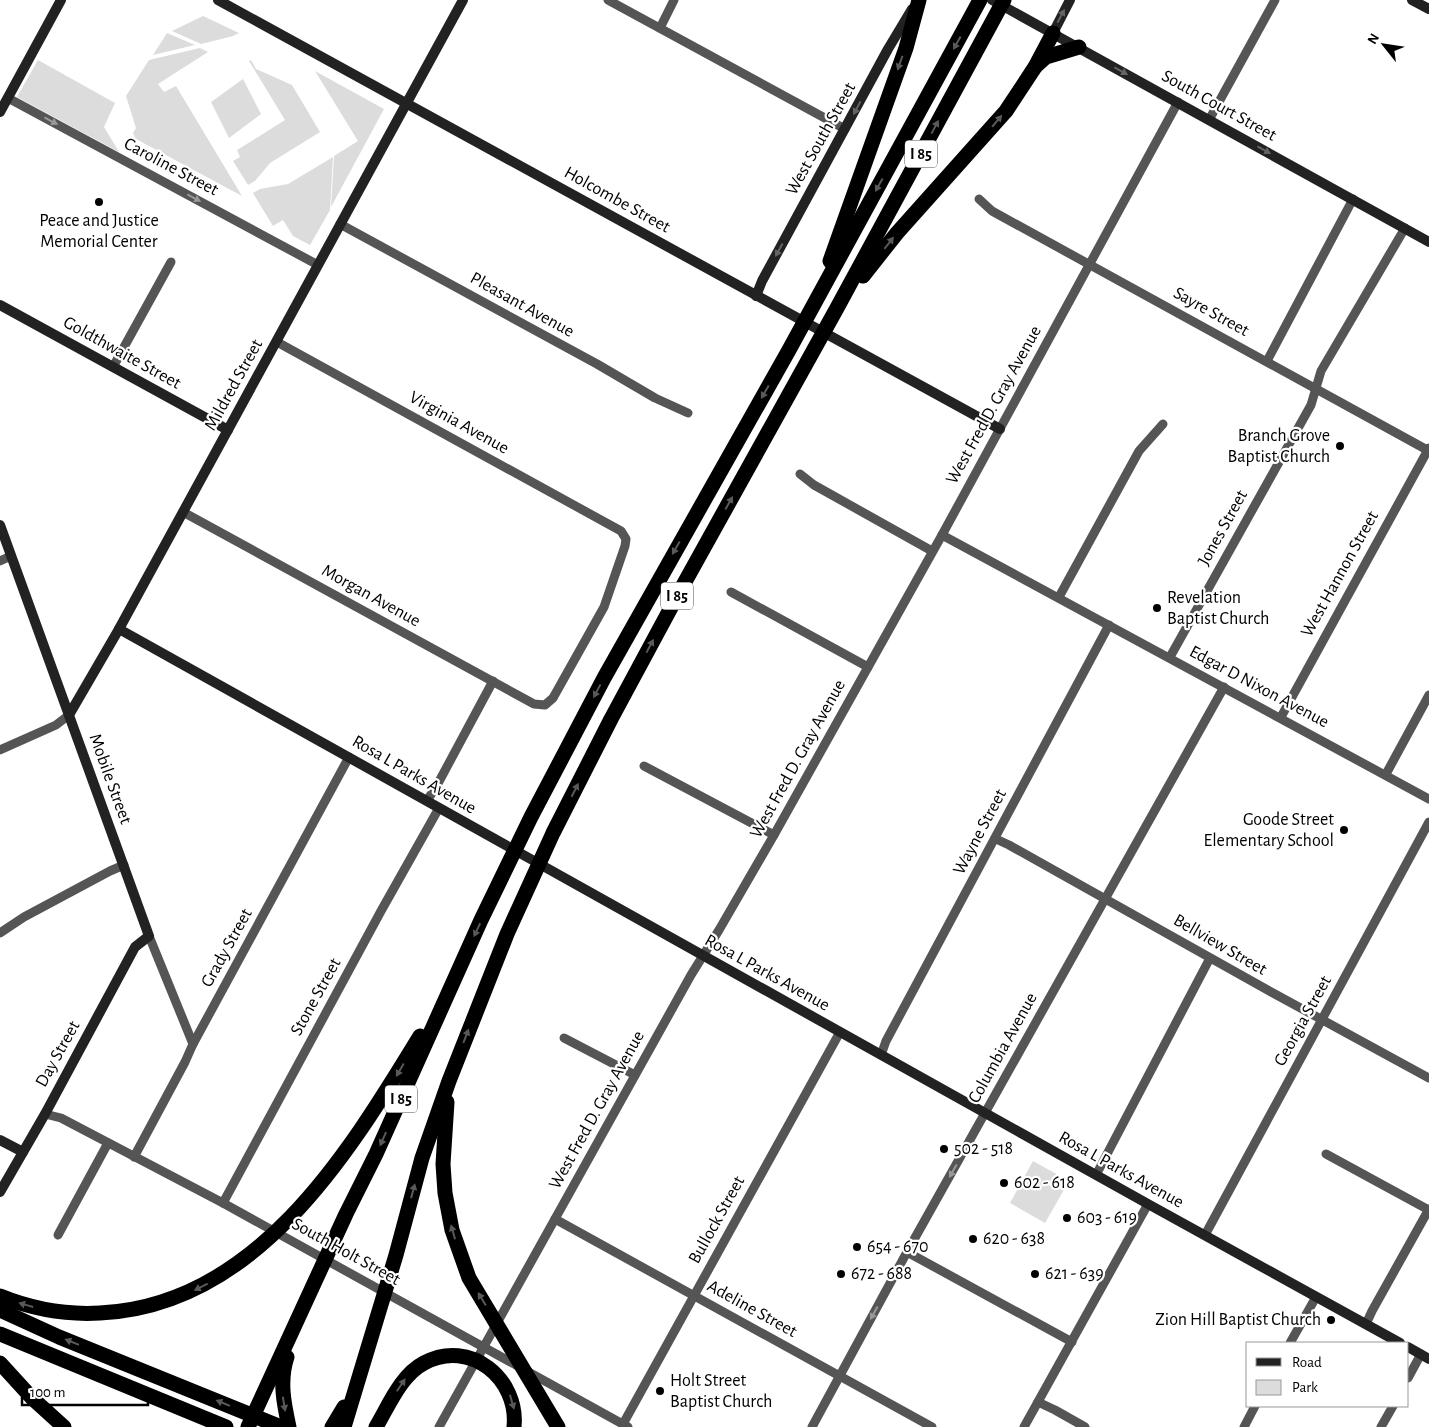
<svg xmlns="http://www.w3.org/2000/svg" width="1429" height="1427" font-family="'Alegreya Sans',sans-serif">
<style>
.green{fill:#dcdcdc}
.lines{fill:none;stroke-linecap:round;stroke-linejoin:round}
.street{stroke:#555;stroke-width:9}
.secondary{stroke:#222;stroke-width:10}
.highway{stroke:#000;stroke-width:15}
.oneway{fill:#646464}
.oneway2{fill:#595959}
.oneway3{fill:#999}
.poi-dot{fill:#000;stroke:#fff;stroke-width:2}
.labels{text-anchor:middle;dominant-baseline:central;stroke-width:4.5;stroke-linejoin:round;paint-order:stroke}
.shield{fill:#fff;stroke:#4c4c4c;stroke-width:1}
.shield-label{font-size:16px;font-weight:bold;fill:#000}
.street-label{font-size:18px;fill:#000;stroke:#fff}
.poi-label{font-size:18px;fill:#000;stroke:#fff;text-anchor:start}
</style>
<rect width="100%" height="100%" fill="#fff"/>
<!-- green -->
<g class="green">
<polygon points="203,16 239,33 233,36 201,44 172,31"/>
<polygon points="167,33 195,45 153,55"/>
<polygon points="200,48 208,52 158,84 164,92 176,86 242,196 136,139 133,133 136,128 126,96 149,60"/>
<polygon points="38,60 115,103 104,127 119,152 17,97"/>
<polygon points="251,60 256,69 292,85 320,132 270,163 255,181 248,185 233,161 240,157 237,150 285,120 249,61"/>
<polygon points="315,71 384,109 331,207 334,156 358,141"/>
<polygon points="243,79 261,114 229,138 211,102"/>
<polygon points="333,157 330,210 310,245 293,236 283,220 273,226 253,193 260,189 288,184"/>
<polygon points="1033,1161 1069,1181 1045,1223 1010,1203"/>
</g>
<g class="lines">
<!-- street -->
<g class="street">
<polyline points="608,0 845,129"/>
<polyline points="660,28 674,0"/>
<polyline points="8,98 318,265"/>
<polyline points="1209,120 1275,0"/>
<polyline points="979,199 992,211 1429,451"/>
<polyline points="340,224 597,364 655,398 688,413"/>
<polyline points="1267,361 1353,199"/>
<polyline points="113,367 171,262"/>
<polyline points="800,474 814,485 932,551"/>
<polyline points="183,512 534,704 545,705 553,698 604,607 625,546 626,539 621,531 277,342"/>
<polyline points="942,535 1429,799"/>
<polyline points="0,561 11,556"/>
<polyline points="731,592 868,667"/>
<polyline points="1059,597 1139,451 1163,424"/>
<polyline points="1170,657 1311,405 1321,371 1405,228"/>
<polyline points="1281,717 1429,448"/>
<polyline points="0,750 56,725 69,715"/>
<polyline points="644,766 774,835"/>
<polyline points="1386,774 1429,695"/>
<polyline points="427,800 435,789 493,681"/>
<polyline points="996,839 1009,845 1273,993 1429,1078"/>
<polyline points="0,933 24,917 110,871 124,865"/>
<polyline points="149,936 193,1044"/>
<polyline points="564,1038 635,1075"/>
<polyline points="881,1055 886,1041 1109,625"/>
<polyline points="45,1114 61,1118 223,1203 628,1427"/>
<polyline points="1326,1154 1429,1210"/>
<polyline points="134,1157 185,1062 193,1044 349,757"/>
<polyline points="1096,1175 1210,958"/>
<polyline points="223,1203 381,911 439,808"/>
<polyline points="555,1219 932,1427"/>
<polyline points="58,1235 108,1143"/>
<polyline points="1205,1235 1429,822"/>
<polyline points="907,1252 1072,1342"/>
<polyline points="1366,1324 1372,1311 1429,1209"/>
<polyline points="1290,1343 1316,1297"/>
<polyline points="1408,1378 1421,1354"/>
<polyline points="1038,1402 1055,1410 1085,1427"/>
<polyline points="623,1424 840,1032"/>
<polyline points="439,1427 691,975 719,930 774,835 942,535 1178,102"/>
<polyline points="812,1427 907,1252 1224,687"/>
<polyline points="1024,1427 1148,1204"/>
<polyline points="1244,1427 1255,1406"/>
<polyline points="1381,1427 1393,1406"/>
</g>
<!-- secondary -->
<g class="secondary">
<polyline points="218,0 1000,429"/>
<polyline points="992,0 1429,242"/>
<polyline points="1412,0 1429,9"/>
<polyline points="1053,33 1070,0"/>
<polyline points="0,112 61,0"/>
<polyline points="756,296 762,281 888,49 912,9"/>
<polyline points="0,305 228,430"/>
<polyline points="0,525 149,936 135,947 45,1114 0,1192"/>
<polyline points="119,629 1148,1204 1400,1343"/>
<polyline points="69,715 119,629 463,0"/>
<polyline points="0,1140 23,1152"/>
<polyline points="1408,1347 1429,1359"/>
</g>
<!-- highway -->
<g class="highway">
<polyline points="1036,66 1046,57 1079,47"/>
<polyline points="830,261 906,48 919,0"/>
<polyline points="863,276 897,233 1006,111 1035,67 1053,33"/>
<polyline points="447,1102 443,1164 445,1193 452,1230 469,1278 558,1427"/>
<path d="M 0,1296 C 32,1309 66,1315 100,1313 C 256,1306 348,1154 420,1036"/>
<polyline points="0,1310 59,1337 281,1427"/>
<polyline points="0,1334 226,1427"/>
<path d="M 287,1357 C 279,1381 284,1404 289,1427"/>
<polyline points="0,1363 32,1398 64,1427"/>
<polyline points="248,1427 346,1214 376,1154 481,920 531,817 604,678 789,350 980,0"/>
<polyline points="332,1427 344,1407"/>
<polyline points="344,1427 396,1255 422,1158 449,1081 507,934 553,833 611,719 681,589 837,308 1004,0"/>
<path d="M 376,1427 C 389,1405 401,1375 424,1363 C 470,1338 519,1379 514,1427"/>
</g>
</g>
<!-- one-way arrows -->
<defs><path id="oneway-solid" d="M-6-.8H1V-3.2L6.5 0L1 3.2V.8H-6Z" transform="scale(1.25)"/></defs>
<g class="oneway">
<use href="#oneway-solid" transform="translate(1061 16) rotate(-62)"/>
<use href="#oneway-solid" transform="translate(1121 71) rotate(29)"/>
<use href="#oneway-solid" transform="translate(857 108) rotate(118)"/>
<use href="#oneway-solid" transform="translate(1264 150) rotate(29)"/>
<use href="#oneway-solid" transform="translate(779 250) rotate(119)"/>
</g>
<g class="oneway2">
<use href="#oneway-solid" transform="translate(957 43) rotate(119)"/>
<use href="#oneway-solid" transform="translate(900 63) rotate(110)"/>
<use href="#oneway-solid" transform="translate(997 121) rotate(-50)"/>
<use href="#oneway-solid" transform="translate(935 127) rotate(-62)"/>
<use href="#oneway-solid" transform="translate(879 185) rotate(119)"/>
<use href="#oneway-solid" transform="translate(889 243) rotate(-52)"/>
<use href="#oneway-solid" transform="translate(765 392) rotate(120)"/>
<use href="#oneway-solid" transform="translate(729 503) rotate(-61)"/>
<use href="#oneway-solid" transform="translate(676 548) rotate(120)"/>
<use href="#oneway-solid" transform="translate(650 646) rotate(-62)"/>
<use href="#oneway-solid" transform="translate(597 691) rotate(118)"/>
<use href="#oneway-solid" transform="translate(575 790) rotate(-63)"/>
<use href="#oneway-solid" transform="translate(477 930) rotate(115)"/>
<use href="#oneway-solid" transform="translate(466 1036) rotate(-69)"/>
<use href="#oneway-solid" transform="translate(400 1070) rotate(120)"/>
<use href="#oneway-solid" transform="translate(383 1139) rotate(114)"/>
<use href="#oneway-solid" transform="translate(413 1191) rotate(-75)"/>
<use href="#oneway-solid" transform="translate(453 1232) rotate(-106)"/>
<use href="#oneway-solid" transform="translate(201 1287) rotate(153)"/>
<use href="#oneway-solid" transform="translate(482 1299) rotate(-121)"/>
<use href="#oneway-solid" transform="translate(26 1305) rotate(-164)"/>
<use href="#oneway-solid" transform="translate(72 1342) rotate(-158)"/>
<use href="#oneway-solid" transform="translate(401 1385) rotate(-56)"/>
<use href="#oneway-solid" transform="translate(512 1402) rotate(74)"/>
<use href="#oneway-solid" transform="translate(223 1403) rotate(-158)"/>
<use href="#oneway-solid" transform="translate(284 1404) rotate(81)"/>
</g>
<g class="oneway3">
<use href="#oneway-solid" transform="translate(51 121) rotate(28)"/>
<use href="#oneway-solid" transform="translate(194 198) rotate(28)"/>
<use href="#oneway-solid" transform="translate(953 1171) rotate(119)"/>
<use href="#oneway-solid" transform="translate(874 1313) rotate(119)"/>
</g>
<!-- markers -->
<g class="poi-dot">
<circle cx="99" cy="202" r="5"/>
<circle cx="1340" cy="446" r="5"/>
<circle cx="1157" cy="608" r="5"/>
<circle cx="1344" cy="830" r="5"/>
<circle cx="944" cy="1149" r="5"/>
<circle cx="1004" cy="1183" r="5"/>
<circle cx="1067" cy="1218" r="5"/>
<circle cx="973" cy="1239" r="5"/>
<circle cx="857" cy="1247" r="5"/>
<circle cx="841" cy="1274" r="5"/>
<circle cx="1035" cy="1274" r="5"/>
<circle cx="1331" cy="1320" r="5"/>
<circle cx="660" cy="1391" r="5"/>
</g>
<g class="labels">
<!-- shield labels -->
<g class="shield">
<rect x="905" y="140.5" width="32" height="27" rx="4"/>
<rect x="661" y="582.5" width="32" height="27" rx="4"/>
<rect x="385" y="1085.5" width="32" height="27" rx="4"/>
</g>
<g class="shield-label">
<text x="921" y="154">I 85</text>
<text x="677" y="596">I 85</text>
<text x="401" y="1099">I 85</text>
</g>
<!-- street labels -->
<g class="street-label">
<text transform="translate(1219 106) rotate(29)">South Court Street</text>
<text transform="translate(821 139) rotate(-61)">West South Street</text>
<text transform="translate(171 167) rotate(28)">Caroline Street</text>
<text transform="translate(617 200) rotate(29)">Holcombe Street</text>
<text transform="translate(522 305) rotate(29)">Pleasant Avenue</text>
<text transform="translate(1211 312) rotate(29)">Sayre Street</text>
<text transform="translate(122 353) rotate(29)">Goldthwaite Street</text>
<text transform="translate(234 385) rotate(-61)">Mildred Street</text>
<text transform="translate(994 405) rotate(-61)">West Fred D. Gray Avenue</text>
<text transform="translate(459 423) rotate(29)">Virginia Avenue</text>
<text transform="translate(1223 528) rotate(-61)">Jones Street</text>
<text transform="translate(1340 574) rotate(-61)">West Hannon Street</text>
<text transform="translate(371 596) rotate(29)">Morgan Avenue</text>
<text transform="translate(1259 687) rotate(28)">Edgar D Nixon Avenue</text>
<text transform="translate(798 759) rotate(-61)">West Fred D. Gray Avenue</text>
<text transform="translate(414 775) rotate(30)">Rosa L Parks Avenue</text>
<text transform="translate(110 779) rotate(70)">Mobile Street</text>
<text transform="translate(980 832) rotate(-62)">Wayne Street</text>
<text transform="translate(1220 945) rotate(30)">Bellview Street</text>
<text transform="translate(227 948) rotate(-61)">Grady Street</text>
<text transform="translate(767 973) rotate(29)">Rosa L Parks Avenue</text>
<text transform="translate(316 997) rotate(-61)">Stone Street</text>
<text transform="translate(1303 1021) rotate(-61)">Georgia Street</text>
<text transform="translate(1003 1048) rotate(-61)">Columbia Avenue</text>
<text transform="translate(58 1054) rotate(-61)">Day Street</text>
<text transform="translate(597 1110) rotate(-61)">West Fred D. Gray Avenue</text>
<text transform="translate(1121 1170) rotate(29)">Rosa L Parks Avenue</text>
<text transform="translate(717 1220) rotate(-61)">Bullock Street</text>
<text transform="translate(346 1252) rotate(29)">South Holt Street</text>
<text transform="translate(752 1309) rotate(29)">Adeline Street</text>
</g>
<!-- poi labels -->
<g class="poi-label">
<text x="99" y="221" text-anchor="middle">Peace and Justice<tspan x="99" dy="21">Memorial Center</tspan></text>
<text x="1330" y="436" text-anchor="end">Branch Grove<tspan x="1330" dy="21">Baptist Church</tspan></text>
<text x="1167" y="598">Revelation<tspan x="1167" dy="21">Baptist Church</tspan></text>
<text x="1334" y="820" text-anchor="end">Goode Street<tspan x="1334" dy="21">Elementary School</tspan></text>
<text x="954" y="1149">502 - 518</text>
<text x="1014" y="1183">602 - 618</text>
<text x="1077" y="1218">603 - 619</text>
<text x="983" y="1239">620 - 638</text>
<text x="867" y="1247">654 - 670</text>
<text x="851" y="1274">672 - 688</text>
<text x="1045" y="1274">621 - 639</text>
<text x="1321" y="1320" text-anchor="end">Zion Hill Baptist Church</text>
<text x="670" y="1381">Holt Street<tspan x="670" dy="21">Baptist Church</tspan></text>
</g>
</g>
<!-- legend -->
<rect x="1246" y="1342" width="162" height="65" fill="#ffffff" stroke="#999999"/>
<rect x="1256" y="1358" width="25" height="8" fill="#222222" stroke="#999999"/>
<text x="1292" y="1367" font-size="15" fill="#000000">Road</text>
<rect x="1256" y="1380" width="25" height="15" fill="#dcdcdc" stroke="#999999"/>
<text x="1292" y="1392" font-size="15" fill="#000000">Park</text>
<!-- north arrow -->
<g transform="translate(1384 45) rotate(300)" stroke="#ffffff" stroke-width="4" paint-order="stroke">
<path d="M0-4L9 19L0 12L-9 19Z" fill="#000000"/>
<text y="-8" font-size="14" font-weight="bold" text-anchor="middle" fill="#000000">N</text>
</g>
<!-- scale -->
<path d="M22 1397v8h126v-8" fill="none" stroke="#000000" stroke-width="2.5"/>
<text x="30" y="1397" font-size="15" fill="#000000" stroke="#ffffff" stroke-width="4" paint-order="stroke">100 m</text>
</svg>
